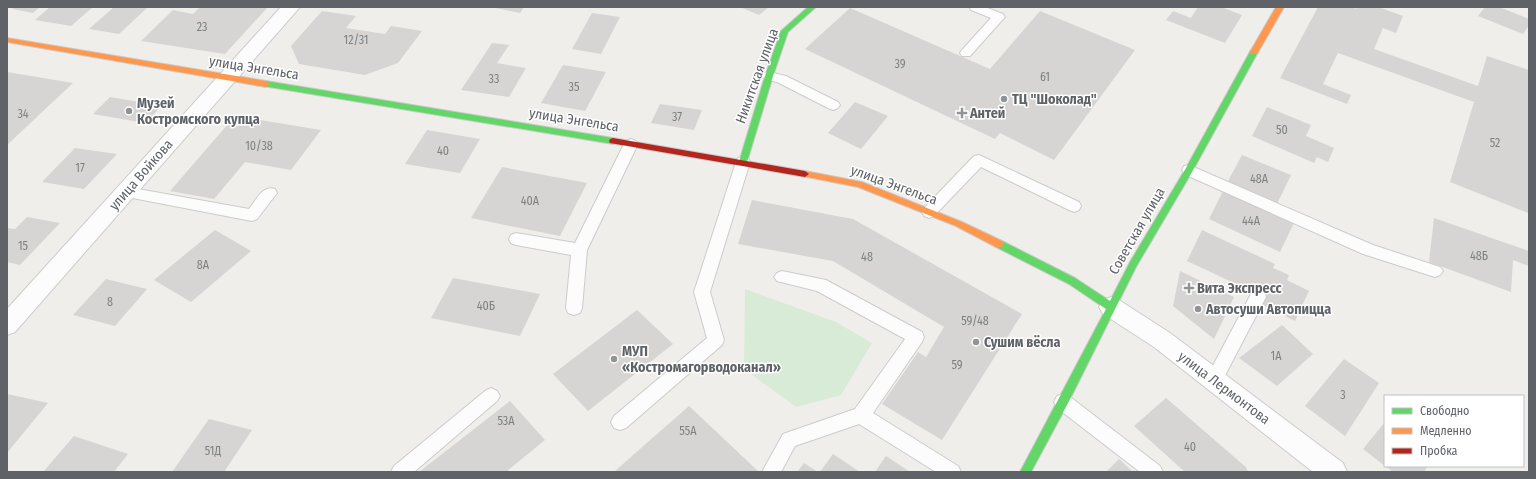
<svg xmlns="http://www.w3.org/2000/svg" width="1536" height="479" font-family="'Fira Sans Condensed',sans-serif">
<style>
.green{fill:#d8ebd6}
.building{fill:#d6d5d3}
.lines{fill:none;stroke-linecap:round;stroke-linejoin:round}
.lane-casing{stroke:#cbcccc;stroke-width:2}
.street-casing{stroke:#cbcccc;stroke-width:2}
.fast-casing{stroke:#cacacb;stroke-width:2}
.slow-casing{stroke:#cacacb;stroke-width:2}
.jam-casing{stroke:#cacacb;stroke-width:2}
.lane{fill:#fdfcfc;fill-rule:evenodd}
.street{fill:#fdfcfc;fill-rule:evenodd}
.fast{fill:#63d668;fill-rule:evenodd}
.slow{fill:#ff974d;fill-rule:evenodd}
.jam{fill:#b3261e;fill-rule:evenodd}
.poi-dot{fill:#919496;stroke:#fff;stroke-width:1.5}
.labels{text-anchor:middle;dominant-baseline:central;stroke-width:3;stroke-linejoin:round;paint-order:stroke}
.number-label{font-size:12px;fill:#7e8184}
.street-label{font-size:14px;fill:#5f6368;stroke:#fff}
.poi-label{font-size:14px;font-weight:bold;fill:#5f6368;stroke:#fff;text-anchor:start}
</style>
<rect width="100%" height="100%" fill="#efeeea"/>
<!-- green -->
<polygon class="green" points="745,289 836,322 872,343 841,395 796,407 744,369"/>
<!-- building -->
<g class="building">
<polygon points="15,7 40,7 33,13 12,9"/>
<polygon points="50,7 93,7 71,26 35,20"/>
<polygon points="114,7 148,7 119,34 89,29"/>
<polygon points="200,7 268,7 225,54 141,41 173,10 193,14"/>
<polygon points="490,7 524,7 520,13"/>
<polygon points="740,7 769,7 759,15"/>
<polygon points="1198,7 1221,7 1242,15 1225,43 1166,20 1173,11 1191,18"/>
<polygon points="1318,7 1352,7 1356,9 1357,7 1378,7 1403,16 1396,33 1383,28 1374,49 1478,86 1487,56 1529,70 1528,213 1450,182 1474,102 1338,53 1323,84 1351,95 1347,104 1280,78"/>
<polygon points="1485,7 1499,7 1529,19 1529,25 1523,34 1478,16"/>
<polygon points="850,8 990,69 1040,11 1135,50 1054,160 1000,133 995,139 805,49"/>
<polygon points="322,11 356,16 346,28 385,34 391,26 422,31 398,63 365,75 299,64 291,46"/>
<polygon points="592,13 620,17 601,54 572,49"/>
<polygon points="492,43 509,45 497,63 526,68 509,97 461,90"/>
<polygon points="563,65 606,72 585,111 541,103"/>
<polygon points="7,72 73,83 7,145"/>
<polygon points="110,97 162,106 145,123 93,114"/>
<polygon points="855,102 888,116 861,149 828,133"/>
<polygon points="660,104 702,110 694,130 651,123"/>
<polygon points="1267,107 1311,125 1306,136 1334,148 1328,162 1317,157 1314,163 1252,136"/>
<polygon points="235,116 321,130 291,170 245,162 214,199 170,191"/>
<polygon points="427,130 480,139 460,173 405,164"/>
<polygon points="75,148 117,154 84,189 42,182"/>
<polygon points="1242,155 1291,175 1277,204 1227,183"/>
<polygon points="502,167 587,183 560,236 471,218"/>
<polygon points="1223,191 1294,223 1280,252 1209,219"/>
<polygon points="752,200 853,219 1022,314 942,440 882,404 918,352 926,357 944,327 833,261 738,244"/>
<polygon points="27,217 60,223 20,265 7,262 7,228 15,229"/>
<polygon points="1434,218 1529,251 1529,266 1513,260 1511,292 1429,262"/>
<polygon points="215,230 251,251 191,302 154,280"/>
<polygon points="1202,230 1275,264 1273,268 1289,275 1287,280 1309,291 1295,321 1261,304 1264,297 1187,261"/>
<polygon points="1180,271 1234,297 1214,339 1173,306"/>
<polygon points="453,278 540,294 520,336 431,318"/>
<polygon points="106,279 147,289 115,326 73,315"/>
<polygon points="637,310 673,344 588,411 553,374"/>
<polygon points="1282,325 1313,354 1277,386 1239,358"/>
<polygon points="1344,359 1379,383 1345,436 1305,406"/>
<polygon points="7,394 48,403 7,453"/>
<polygon points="1166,398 1247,468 1246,469 1250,472 1185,472 1134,426"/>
<polygon points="510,401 545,440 506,472 419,472"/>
<polygon points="689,406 759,472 614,472 632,456"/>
<polygon points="209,419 252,430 224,472 172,472"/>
<polygon points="1385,422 1385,466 1363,449"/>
<polygon points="74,436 128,454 114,472 43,472"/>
<polygon points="833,454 860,472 820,472"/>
<polygon points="886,456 910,472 875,472"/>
<polygon points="1119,459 1133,472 1106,472"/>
<polygon points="804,463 818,472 797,472"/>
<polygon points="1385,466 1428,466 1424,472 1393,472"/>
</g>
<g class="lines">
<defs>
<g id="lane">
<polygon points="969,7 985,7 1003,14 1005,17 970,56 962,56 960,53 962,50 991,18 971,10"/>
<polygon points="769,72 786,76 838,102 840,105 838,108 833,110 828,108 777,82 764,79 763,76 764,73"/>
<polygon points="631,139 636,141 638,144 587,250 582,308 580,313 574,315 568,313 566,308 571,255 516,245 511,243 509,239 511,235 516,233 575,243 624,144 626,141"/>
<polygon points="979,155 1079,202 1081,206 1079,210 1074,212 1069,210 981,167 934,216 929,218 924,216 922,212 924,208 974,156"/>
<polygon points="743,157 748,158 750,162 710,292 724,340 722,345 626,428 620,430 614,428 611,422 614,416 707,338 694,292 736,162 738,158"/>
<polygon points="1189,165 1373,245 1440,267 1443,271 1440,275 1435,277 1363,254 1184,174 1182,170 1184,166"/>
<path d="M 127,187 L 249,209 C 256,200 263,185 275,189 L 277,193 L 257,219 L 252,221 L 122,196 L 120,192 L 122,188 Z"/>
<polygon points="782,271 826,280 922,332 924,337 922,342 873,413 958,466 961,472 936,472 859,424 795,446 781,472 762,472 783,434 855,409 905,339 817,291 777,281 774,277 777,273"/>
<polygon points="1258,290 1264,292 1266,297 1220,385 1214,388 1208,385 1206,380 1208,375 1252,292"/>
<polygon points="491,388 497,391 500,396 497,401 414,472 391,472 394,466 485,391"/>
<polygon points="1063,394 1069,396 1160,466 1163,472 1140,472 1057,408 1054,402 1057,396"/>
</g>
<g id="street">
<polygon points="281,7 300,7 15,332 7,335 7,309"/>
<polygon points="1111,297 1119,300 1170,333 1343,463 1347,472 1313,472 1154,347 1103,314 1099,307 1103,300"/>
</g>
<g id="fast">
<polygon points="808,7 816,7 788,32 773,76 747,162 746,164 740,164 739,162 765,76 781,31"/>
<polygon points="1251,50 1254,50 1258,52 1192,172 1136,267 1067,405 1031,472 1020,472 1106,309 1069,284 996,247 994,244 996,241 1002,241 1075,278 1110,301 1130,262 1186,168"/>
<polygon points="266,81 613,138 617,141 613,144 263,86 262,84"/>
</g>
<g id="slow">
<polygon points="1276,7 1284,7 1257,54 1251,54 1250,52"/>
<polygon points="7,38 266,81 270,84 266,87 7,42"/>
<polygon points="805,171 862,182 962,222 1002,241 1004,244 1002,247 996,247 956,226 858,187 802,176 801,174 802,172"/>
</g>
<polygon id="jam" points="613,138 805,171 809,174 805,177 610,143 609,141 610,139"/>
</defs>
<!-- lane casing -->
<use href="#lane" class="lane-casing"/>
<!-- street casing -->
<use href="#street" class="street-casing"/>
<!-- fast casing -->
<use href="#fast" class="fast-casing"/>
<!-- slow casing -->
<use href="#slow" class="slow-casing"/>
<!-- jam casing -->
<use href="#jam" class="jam-casing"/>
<!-- lane -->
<use href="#lane" class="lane"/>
<!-- street -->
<use href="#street" class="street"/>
<!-- fast -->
<use href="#fast" class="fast"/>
<!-- slow -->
<use href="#slow" class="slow"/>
<!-- jam -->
<use href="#jam" class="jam"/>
</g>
<!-- markers -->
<g class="poi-dot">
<circle cx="1004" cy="99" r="4"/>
<circle cx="129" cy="111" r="4"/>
<path d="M960 107h4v4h4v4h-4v4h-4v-4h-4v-4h4z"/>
<path d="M1187 282h4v4h4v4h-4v4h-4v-4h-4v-4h4z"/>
<circle cx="1198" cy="309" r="4"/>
<circle cx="976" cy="342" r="4"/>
<circle cx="614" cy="359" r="4"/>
</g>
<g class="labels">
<!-- number labels -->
<g class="number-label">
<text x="202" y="27">23</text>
<text x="356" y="40">12/31</text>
<text x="900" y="64">39</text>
<text x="1045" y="77">61</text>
<text x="494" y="79">33</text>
<text x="574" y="87">35</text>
<text x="23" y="114">34</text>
<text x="677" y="117">37</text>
<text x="1282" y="130">50</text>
<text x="1495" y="143">52</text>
<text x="259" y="146">10/38</text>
<text x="443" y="151">40</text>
<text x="80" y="168">17</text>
<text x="1259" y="179">48А</text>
<text x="530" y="201">40А</text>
<text x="1251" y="221">44А</text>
<text x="23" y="246">15</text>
<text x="1479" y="256">48Б</text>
<text x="867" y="257">48</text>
<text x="203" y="265">8А</text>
<text x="110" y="302">8</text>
<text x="486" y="306">40Б</text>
<text x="975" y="321">59/48</text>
<text x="1276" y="356">1А</text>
<text x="957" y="365">59</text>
<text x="1343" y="395">3</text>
<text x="506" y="421">53А</text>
<text x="688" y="431">55А</text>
<text x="1190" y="447">40</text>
<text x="213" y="451">51Д</text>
</g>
<!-- street labels -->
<g class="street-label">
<text transform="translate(254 68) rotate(9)">улица Энгельса</text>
<text transform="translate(757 76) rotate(-70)">Никитская улица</text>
<text transform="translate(574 120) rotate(9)">улица Энгельса</text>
<text transform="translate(141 175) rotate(-49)">улица Войкова</text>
<text transform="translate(894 185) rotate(20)">улица Энгельса</text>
<text transform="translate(1137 231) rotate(-60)">Советская улица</text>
<text transform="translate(1224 388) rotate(37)">улица Лермонтова</text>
</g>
<!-- poi labels -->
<g class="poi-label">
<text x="1012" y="99">ТЦ "Шоколад"</text>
<text x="137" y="103">Музей<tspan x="137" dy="16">Костромского купца</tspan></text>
<text x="970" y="113">Антей</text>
<text x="1197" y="288">Вита Экспресс</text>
<text x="1206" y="309">Автосуши Автопицца</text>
<text x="984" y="342">Сушим вёсла</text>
<text x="622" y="351">МУП<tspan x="622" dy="16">«Костромагорводоканал»</tspan></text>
</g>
</g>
<!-- border -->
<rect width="1536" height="479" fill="none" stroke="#5f6368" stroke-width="16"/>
<!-- legend -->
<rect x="1384" y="395" width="140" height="72" fill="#ffffff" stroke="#bfc1c3"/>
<rect x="1392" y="408" width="20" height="6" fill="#63d668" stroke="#bfc1c3"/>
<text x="1420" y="415" font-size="12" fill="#5f6368">Свободно</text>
<rect x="1392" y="428" width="20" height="6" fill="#ff974d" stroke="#bfc1c3"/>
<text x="1420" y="435" font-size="12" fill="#5f6368">Медленно</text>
<rect x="1392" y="448" width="20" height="6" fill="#b3261e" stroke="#bfc1c3"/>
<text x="1420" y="455" font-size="12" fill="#5f6368">Пробка</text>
</svg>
